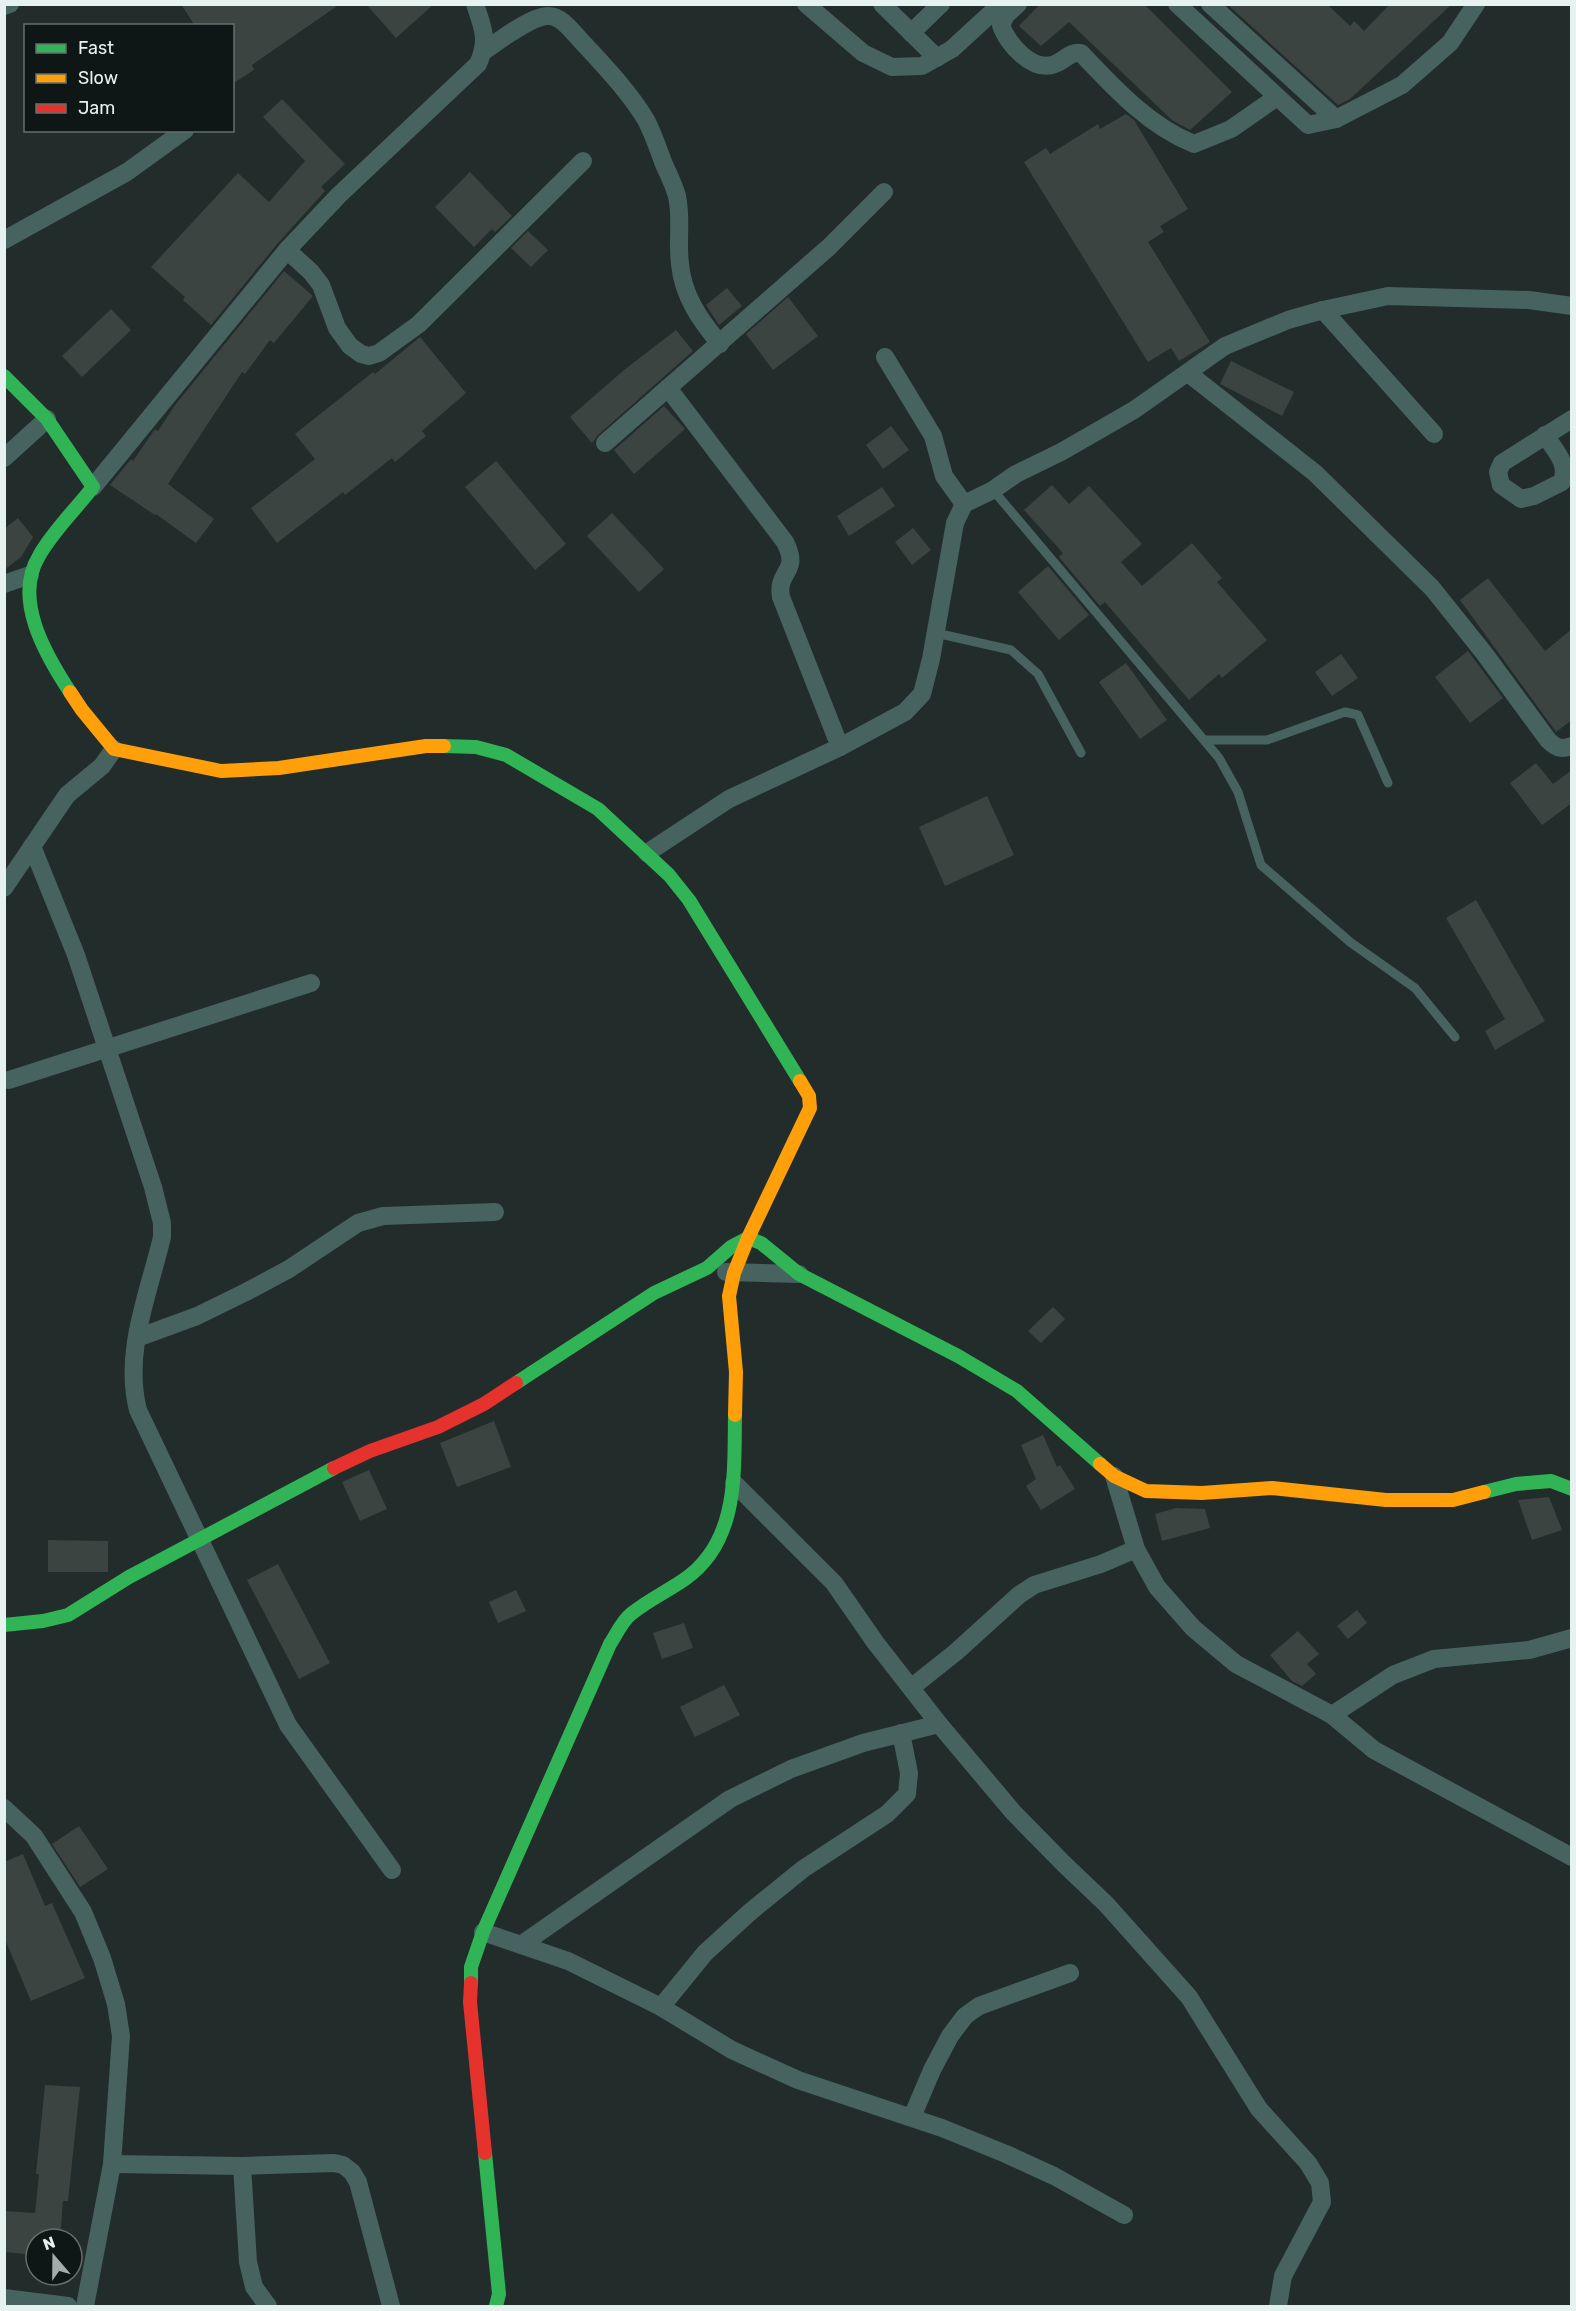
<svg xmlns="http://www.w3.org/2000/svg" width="1576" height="2311" font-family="Rubik,sans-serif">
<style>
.building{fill:#3c4442}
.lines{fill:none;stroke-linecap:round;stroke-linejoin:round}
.lane{stroke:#466360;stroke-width:9}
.street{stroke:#466360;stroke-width:18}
.fast{stroke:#30b455;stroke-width:14}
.slow{stroke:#ff9f0a;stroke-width:14}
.jam{stroke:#e5322d;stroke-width:14}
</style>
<rect width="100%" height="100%" fill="#222c2a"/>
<!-- building -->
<g class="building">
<polygon points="181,4 340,4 252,65 254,70 232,84 232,26 195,26"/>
<polygon points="366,4 434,4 396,38"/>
<polygon points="1040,4 1144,4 1232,92 1190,130 1172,120 1069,22 1041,46 1019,26"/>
<polygon points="1227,4 1327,4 1350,26 1354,21 1364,31 1390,4 1452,4 1350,99 1338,105"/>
<polygon points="282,99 345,164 321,187 325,191 278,243 211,325 183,300 185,297 151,267 238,173 269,202 305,161 263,117"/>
<polygon points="1126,114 1134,120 1188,209 1160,226 1164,232 1148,242 1210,342 1179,361 1171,348 1148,362 1024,162 1046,148 1050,154 1098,124 1100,129"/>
<polygon points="470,172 512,216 495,232 492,229 474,247 435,207"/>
<polygon points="528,231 548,250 531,267 511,248"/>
<polygon points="284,271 313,296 274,343 270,340 245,374 242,372 168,484 214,519 196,543 156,514 155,515 110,485 131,459 133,461 155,429 158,431 175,405"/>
<polygon points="727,288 742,306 719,325 706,305"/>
<polygon points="788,297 818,336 773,370 746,334"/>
<polygon points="111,309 131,330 82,377 62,356"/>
<polygon points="676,330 693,351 598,435 592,443 570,417 624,370"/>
<polygon points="420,337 466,393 422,431 426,436 395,462 392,458 345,495 343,492 277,543 251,508 315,459 295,434 373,372 375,374"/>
<polygon points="1231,361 1294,392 1282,416 1220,384"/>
<polygon points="664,406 685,429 634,474 614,450"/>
<polygon points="891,426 909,450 883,469 866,445"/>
<polygon points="496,461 566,544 535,570 465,487"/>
<polygon points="1052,485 1069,504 1089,486 1142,544 1121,562 1142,586 1192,543 1222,578 1217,582 1267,640 1222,678 1219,674 1189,700 1105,602 1100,606 1059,557 1063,553 1024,510"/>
<polygon points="882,487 895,506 849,536 837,516"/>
<polygon points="612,513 664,569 639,592 587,536"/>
<polygon points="18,518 33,537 21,557 4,570 4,529"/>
<polygon points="913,528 931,550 912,565 895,542"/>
<polygon points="1048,566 1089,615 1059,640 1018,592"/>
<polygon points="1488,578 1545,651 1572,629 1572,720 1556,732 1460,600"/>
<polygon points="1468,651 1503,698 1470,723 1435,677"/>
<polygon points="1341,654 1358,678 1332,696 1315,672"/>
<polygon points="1126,663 1167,720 1140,739 1099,682"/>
<polygon points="1536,763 1553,784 1572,770 1572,803 1542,825 1510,783"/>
<polygon points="987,796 1014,855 945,886 919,827"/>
<polygon points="1476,900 1545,1021 1495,1050 1485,1031 1505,1019 1446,918"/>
<polygon points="1053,1307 1065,1319 1041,1343 1028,1331"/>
<polygon points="494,1421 511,1467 457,1487 440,1443"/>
<polygon points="1043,1435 1057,1467 1060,1465 1075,1489 1041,1510 1026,1486 1036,1479 1021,1445"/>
<polygon points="369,1470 387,1509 360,1521 342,1482"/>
<polygon points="1549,1497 1562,1530 1532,1540 1518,1500"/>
<polygon points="1176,1508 1205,1509 1210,1528 1162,1541 1155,1514"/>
<polygon points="48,1540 108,1541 108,1572 48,1572"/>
<polygon points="278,1564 330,1663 299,1679 247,1580"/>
<polygon points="516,1590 526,1611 498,1623 489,1602"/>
<polygon points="1357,1610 1367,1623 1348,1639 1337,1626"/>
<polygon points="684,1623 693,1648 662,1659 653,1633"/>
<polygon points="1298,1631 1319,1654 1307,1664 1316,1674 1302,1686 1292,1681 1270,1655"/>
<polygon points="724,1685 740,1715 695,1737 680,1707"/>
<polygon points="79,1826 108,1869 80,1887 52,1844"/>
<polygon points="23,1854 45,1906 52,1903 85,1978 31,2001 4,1937 4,1862"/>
<polygon points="45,2085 80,2087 68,2201 63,2201 60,2239 36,2239 36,2255 4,2252 4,2211 35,2213 39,2174 36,2174"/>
</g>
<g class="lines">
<!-- lane -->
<g class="lane">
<polyline points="993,490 1219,758 1238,792 1261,865 1350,942 1415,988 1455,1037"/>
<polyline points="936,633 1011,650 1038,674 1081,753"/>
<polyline points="1206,740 1267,740 1345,712 1358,715 1388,783"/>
</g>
<!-- street -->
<g class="street">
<polyline points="806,4 863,53 892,67 922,66 952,49 1001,4"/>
<polyline points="882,4 937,58"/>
<path d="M 1018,4 L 1006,15 L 1001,25 C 1007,44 1033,73 1055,64 C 1065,60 1071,51 1081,53 C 1114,88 1149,126 1194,144 L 1231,129 L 1277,97"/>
<polyline points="1177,4 1308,125 1336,119"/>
<polyline points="1210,4 1336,119 1402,85 1450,43 1476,4"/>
<polyline points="4,6 10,4"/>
<polyline points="911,33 941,4"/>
<path d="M 484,51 C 499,41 531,16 548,16 C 564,16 575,36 586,46 C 607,69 630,93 646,120 C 653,133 658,148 663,162 C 668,173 674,185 677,196 C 682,219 677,241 680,264 C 683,296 700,320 720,344"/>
<polyline points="4,240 127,172 185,130"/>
<polyline points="287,250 311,272 321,285 337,328 350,346 361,354 369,356 379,353 419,324 583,161"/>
<polyline points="1323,310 1434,434"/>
<polyline points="885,357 933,436 944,476 964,504"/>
<path d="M 1188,373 L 1315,473 L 1432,588 L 1484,653 L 1548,740 C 1556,748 1561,750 1572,746"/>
<path d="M 668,388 L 785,542 C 801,573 776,570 781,597 L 840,747"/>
<path d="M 1545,435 C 1555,451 1569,463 1562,482 L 1534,496 L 1521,499 L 1501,485 L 1498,472 L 1502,463 L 1572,419"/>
<polyline points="605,443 829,247 884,192"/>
<polyline points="4,458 47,419"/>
<path d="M 93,487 L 287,250 L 339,195 L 478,64 C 489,40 483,28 475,4"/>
<polyline points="4,584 30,575"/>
<path d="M 32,846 L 76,955 L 153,1187 L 162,1223 L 162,1237 C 149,1293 123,1352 138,1410 L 288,1725 L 392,1870"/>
<polyline points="647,853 729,799 840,747 905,712 922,694 931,659 955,523 964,504 993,490 1016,474 1061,452 1134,410 1225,346 1288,320 1323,310 1388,296 1529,300 1572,306"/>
<polyline points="4,888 67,795 102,766 114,749"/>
<polyline points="9,1080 311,983"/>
<polyline points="726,1272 799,1274"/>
<polyline points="137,1338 197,1316 246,1292 289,1269 358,1223 383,1216 495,1212"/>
<polyline points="1114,1476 1136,1549 1157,1587 1193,1628 1236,1664 1332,1715 1374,1750 1572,1857"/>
<polyline points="734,1483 834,1583 875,1642 939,1724 1013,1812 1065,1865 1106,1904 1189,1997 1259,2109 1308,2163 1320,2183 1322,2202 1283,2276 1278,2306"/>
<polyline points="912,1687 956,1652 1019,1595 1034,1585 1101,1564 1136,1549"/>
<polyline points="1332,1715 1393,1675 1434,1659 1529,1650 1572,1638"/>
<polyline points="4,1808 34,1836 83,1912 102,1958 116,2004 121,2036 112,2164 85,2306"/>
<polyline points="483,1932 568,1961 661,2007 732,2050 798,2080 942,2128 1006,2154 1054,2176 1124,2215"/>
<polyline points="521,1945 730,1799 791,1769 863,1743 939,1724"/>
<polyline points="661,2007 705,1953 750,1912 803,1869 887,1814 907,1794 909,1773 901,1733"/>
<polyline points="912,2117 932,2070 950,2036 965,2016 979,2006 1070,1973"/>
<polyline points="112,2164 242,2166 334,2163 343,2165 352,2172 358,2182 391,2306"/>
<polyline points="242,2166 248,2262 254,2287 268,2306"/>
<polyline points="4,2298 68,2306"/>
</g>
<!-- fast -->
<g class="fast">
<path d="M 4,376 L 47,419 L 93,487 C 76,509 52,532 39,556 C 13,599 45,654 70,692"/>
<polyline points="444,746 476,747 506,755 598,809 669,875 689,900 800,1081"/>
<polyline points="516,1383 654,1293 707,1268 731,1247 748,1238 761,1243 799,1274 958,1356 1017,1391 1100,1464"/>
<polyline points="1484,1492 1516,1484 1551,1481 1572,1489"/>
<polyline points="4,1625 43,1621 68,1615 129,1577 334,1468"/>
<path d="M 471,1983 L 471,1967 L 483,1932 L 610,1644 C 616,1635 622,1621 631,1614 C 648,1600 668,1591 685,1579 C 739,1541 734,1473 735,1415"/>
<polyline points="485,2153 499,2294 496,2306"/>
</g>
<!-- slow -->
<g class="slow">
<polyline points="70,692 82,710 114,749 221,771 279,768 426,746 444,746"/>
<polyline points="735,1415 736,1372 729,1296 734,1273 748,1238 810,1108 809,1096 800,1081"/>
<polyline points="1100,1464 1114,1476 1146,1491 1202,1493 1272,1488 1386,1500 1453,1500 1484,1492"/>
</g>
<!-- jam -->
<g class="jam">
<polyline points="334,1468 370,1451 438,1427 484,1404 516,1383"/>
<polyline points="471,1983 470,2002 485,2153"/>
</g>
</g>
<!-- border -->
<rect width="1576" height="2311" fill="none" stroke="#e6f2f0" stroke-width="12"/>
<!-- legend -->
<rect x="24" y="24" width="210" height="108" fill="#0e1715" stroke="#646f6d" stroke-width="1.5"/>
<rect x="36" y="44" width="30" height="9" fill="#30b455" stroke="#646f6d" stroke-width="1.5"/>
<text x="78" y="54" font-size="18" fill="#e6f2f0">Fast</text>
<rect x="36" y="74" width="30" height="9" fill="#ff9f0a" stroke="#646f6d" stroke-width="1.5"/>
<text x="78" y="84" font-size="18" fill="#e6f2f0">Slow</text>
<rect x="36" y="104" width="30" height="9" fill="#e5322d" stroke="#646f6d" stroke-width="1.5"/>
<text x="78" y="114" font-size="18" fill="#e6f2f0">Jam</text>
<!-- north arrow -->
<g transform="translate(54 2257) rotate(340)"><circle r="28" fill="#0e1715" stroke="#646f6d" stroke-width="1.5"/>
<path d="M0-4.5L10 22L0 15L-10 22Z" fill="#a1adab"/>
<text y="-9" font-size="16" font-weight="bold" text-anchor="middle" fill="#e6f2f0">N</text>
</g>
</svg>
